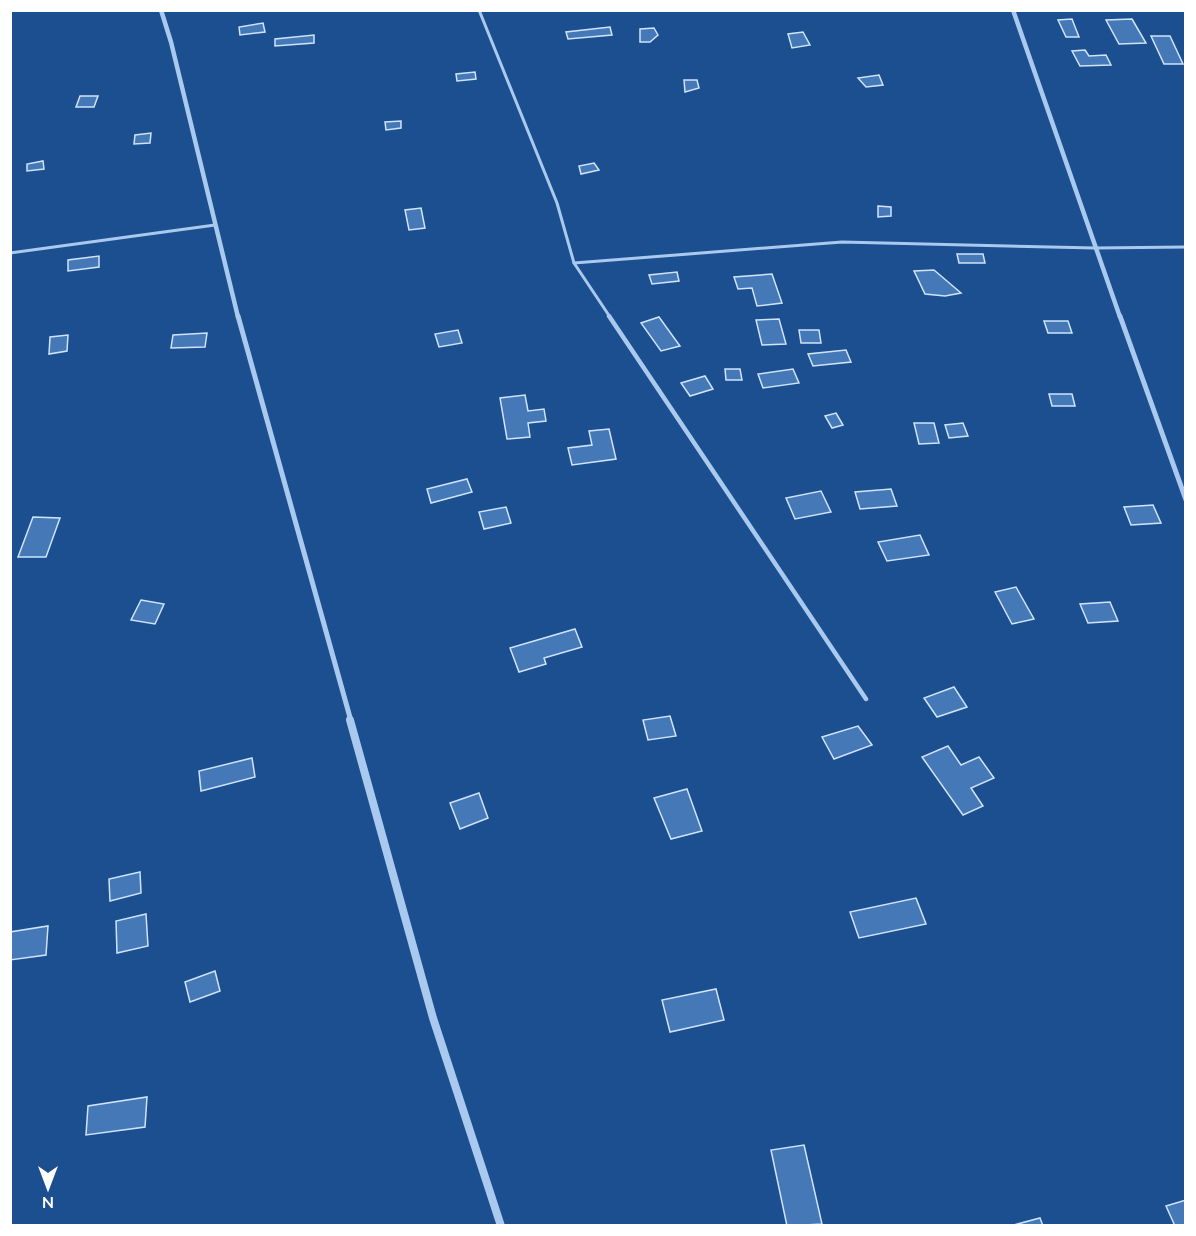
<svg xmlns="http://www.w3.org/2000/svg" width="1196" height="1236" font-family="Mulish,sans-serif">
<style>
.building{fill:#4478b7;stroke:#cfe3fa;stroke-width:1.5}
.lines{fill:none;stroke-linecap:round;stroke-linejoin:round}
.service-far1{stroke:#a9c9ee;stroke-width:3}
.service{stroke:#a9c9ee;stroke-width:4.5}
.minor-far2{stroke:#a9c9ee;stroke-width:4.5}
.minor-far1{stroke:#a9c9ee;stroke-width:5}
.minor{stroke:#a9c9ee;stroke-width:8}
</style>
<rect width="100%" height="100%" fill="#1b4f8f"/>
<!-- building -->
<g class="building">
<polygon points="1072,19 1079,37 1066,37 1058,20"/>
<polygon points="1132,19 1146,43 1119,44 1106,20"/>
<polygon points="263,23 265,32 240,35 239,27"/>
<polygon points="610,27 612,35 568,39 566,32"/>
<polygon points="654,28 658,35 650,42 640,42 640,29"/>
<polygon points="803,32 810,45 792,48 788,34"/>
<polygon points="314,35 314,43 275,46 275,39"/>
<polygon points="1151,36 1170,36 1183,64 1164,64"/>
<polygon points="1085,50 1089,56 1106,55 1111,65 1080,66 1072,51"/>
<polygon points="475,72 476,79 457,81 456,74"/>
<polygon points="879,75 883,85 866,87 858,78"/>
<polygon points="684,80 697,80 699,88 685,92"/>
<polygon points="80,96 98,96 94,107 76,107"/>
<polygon points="401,121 401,128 386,130 385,122"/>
<polygon points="151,133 150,143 134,144 135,135"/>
<polygon points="43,161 44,169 27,171 27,164"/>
<polygon points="594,163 599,170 581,174 579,166"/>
<polygon points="878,206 891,207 891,216 878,217"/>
<polygon points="421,208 425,228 409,230 405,210"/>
<polygon points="957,254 983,254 985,263 959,263"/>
<polygon points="99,256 99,267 68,271 68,260"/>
<polygon points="934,270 961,293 945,296 925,294 914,271"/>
<polygon points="677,272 679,281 652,284 649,275"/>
<polygon points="772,274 782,303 757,306 752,288 738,289 734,277"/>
<polygon points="659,317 680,346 661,351 641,323"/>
<polygon points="779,319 786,344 762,345 756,320"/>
<polygon points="1044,321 1068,321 1072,333 1048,333"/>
<polygon points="458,330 462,343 439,347 435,334"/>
<polygon points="799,330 819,330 821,343 801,343"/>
<polygon points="207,333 205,347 171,348 173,335"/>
<polygon points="68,335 67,351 49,354 50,337"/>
<polygon points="846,350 851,362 813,366 808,354"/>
<polygon points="725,369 740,369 742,380 726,380"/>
<polygon points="793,369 799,383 763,388 758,374"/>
<polygon points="705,376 713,389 690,396 681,383"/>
<polygon points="1049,394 1072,394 1075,406 1052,406"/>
<polygon points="525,395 528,411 544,409 546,421 528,423 530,437 507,439 500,398"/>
<polygon points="836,413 843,425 832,428 825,416"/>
<polygon points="914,423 934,423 939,443 919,444"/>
<polygon points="963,423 968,436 949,438 945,425"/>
<polygon points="609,429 616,459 572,465 568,448 592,445 589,431"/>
<polygon points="467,479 472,492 431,503 427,489"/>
<polygon points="891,489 897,506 860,509 855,492"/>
<polygon points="821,491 831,512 795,519 786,498"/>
<polygon points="1153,505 1161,523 1131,525 1124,507"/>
<polygon points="506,507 511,523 484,529 479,512"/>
<polygon points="33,517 60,518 46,557 18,557"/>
<polygon points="920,535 929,555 887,561 878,542"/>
<polygon points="1016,587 1034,619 1012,624 995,592"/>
<polygon points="141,600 164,604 155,624 131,620"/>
<polygon points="1110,602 1118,621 1088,623 1080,604"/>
<polygon points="575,629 582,647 544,658 546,664 519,672 510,648"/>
<polygon points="954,687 967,707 937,717 924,698"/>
<polygon points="670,716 676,736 648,740 643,720"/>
<polygon points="858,726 872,745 834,759 822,737"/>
<polygon points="948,746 961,765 979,757 994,778 971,788 983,806 963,815 922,757"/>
<polygon points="252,758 255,777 201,791 199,771"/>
<polygon points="687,789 702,831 671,839 654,798"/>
<polygon points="479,793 488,818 460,829 450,803"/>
<polygon points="140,872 141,893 110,901 109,879"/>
<polygon points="916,898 926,924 859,938 850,912"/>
<polygon points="146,914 148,946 117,953 116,921"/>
<polygon points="48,926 46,955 10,960 10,932"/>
<polygon points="215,971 220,991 190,1002 185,982"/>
<polygon points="716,989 724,1020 670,1032 662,1000"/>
<polygon points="147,1097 145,1127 86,1135 88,1106"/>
<polygon points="804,1145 822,1224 787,1226 771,1150"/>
<polygon points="1186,1200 1186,1226 1175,1226 1166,1206"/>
<polygon points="1040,1218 1043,1226 1010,1226"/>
</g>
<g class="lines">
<!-- service-far1 -->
<g class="service-far1">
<polyline points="479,10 557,203 574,263 610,317"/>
<polyline points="10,253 215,225"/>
<polyline points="574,263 842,242 1095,248 1186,247"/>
</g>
<!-- service -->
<polyline class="service" points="609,316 866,699"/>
<!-- minor-far2 -->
<g class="minor-far2">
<polyline points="161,10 171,42 238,317"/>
<polyline points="1013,10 1120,317"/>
</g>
<!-- minor-far1 -->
<g class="minor-far1">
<polyline points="238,316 351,721"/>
<polyline points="1120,316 1186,500"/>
</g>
<!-- minor -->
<polyline class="minor" points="350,720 433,1018 501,1226"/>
</g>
<!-- border -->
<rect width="1196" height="1236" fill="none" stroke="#ffffff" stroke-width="24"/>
<!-- north arrow -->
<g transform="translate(48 1188) rotate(180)" stroke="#1b4f8f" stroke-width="4.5" paint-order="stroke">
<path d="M0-4.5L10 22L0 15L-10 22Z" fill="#ffffff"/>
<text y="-9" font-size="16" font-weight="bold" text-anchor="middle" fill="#ffffff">N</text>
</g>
</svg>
